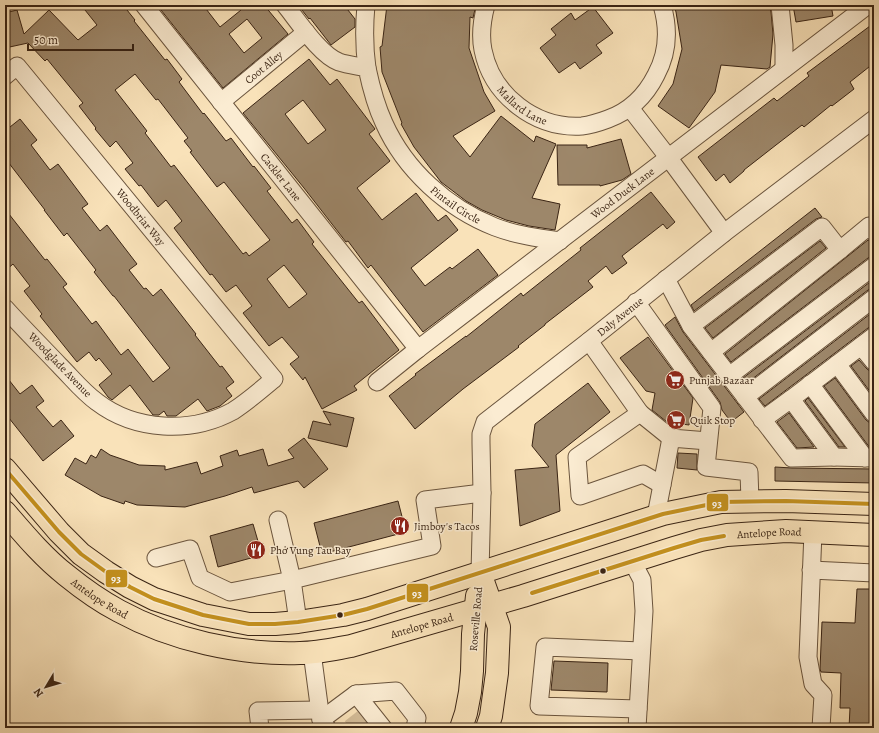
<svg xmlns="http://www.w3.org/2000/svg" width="879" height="733" font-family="Alegreya,serif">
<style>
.building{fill:#9d876a;stroke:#3a2414;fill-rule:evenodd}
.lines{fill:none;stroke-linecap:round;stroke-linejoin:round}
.minor-tunnel{stroke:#d3bc98;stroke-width:17;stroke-dasharray:17 8;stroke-linecap:butt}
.minor-casing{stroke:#6a543d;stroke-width:19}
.major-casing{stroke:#3a2414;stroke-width:24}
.minor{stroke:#fbecd2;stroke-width:17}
.major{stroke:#f9e2b9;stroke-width:22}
.bus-1-casing{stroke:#fbecd2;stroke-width:7}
.bus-1{stroke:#c4911e;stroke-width:4}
.bus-dot{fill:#3a2414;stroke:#fbecd2;stroke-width:1.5}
.labels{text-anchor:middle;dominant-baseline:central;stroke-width:3;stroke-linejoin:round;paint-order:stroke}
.street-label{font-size:11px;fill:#3a2414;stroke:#fbecd2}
.poi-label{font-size:11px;fill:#3a2414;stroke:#fbecd2;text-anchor:start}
.line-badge{stroke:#fbecd2;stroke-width:1.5}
.badge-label{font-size:11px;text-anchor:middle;font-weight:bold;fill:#fff}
</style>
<rect width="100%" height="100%" fill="#f9e2b9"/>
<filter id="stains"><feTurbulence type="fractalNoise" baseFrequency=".005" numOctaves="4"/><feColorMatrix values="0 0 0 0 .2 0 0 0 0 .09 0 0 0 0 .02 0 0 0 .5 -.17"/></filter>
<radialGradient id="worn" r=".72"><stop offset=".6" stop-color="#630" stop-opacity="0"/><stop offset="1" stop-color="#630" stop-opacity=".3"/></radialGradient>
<!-- building -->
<g class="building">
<path d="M 81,5 L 123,5 L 135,20 L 134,21 L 165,60 L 167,59 L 182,79 L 179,82 L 203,114 L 204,113 L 226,141 L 231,138 L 253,167 L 254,166 L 271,188 L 267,191 L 292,223 L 297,219 L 314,242 L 312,244 L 359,303 L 362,301 L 399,350 L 354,386 L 357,390 L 322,409 L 305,377 L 303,380 L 290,364 L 299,357 L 282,337 L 269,346 L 243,313 L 252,306 L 236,285 L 226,292 L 212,274 L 210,275 L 174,228 L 182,221 L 166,200 L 158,207 L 141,185 L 139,186 L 125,169 L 133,163 L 116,141 L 110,147 L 95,129 L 96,128 L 79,106 L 83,103 L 47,59 L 45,61 L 28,43 L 5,48 L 5,13 L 17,10 L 24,34 L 49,10 L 78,40 L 97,25 ZM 135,74 L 156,100 L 158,99 L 188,138 L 184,141 L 192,151 L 190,152 L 217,187 L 224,182 L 270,240 L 249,256 L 246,252 L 243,254 L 174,165 L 171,167 L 145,133 L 147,131 L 115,90 ZM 284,265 L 307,294 L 289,308 L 267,279 Z"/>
<path d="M 157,5 L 203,5 L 220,27 L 241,10 L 237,5 L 264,5 L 288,34 L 223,88 ZM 247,19 L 262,38 L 244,53 L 229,34 Z"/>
<polygon points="298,5 344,5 355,19 355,27 331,45 310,18 309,19"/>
<polygon points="387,5 476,5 473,18 470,17 469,48 484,92 495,111 453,136 470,157 501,116 534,142 536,136 556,144 532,198 560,204 555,230 529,226 506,220 482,210 466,201 441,182 414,147 401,124 402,123 382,72 380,47 382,46"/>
<polygon points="674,5 769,5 771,12 773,34 770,67 767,69 721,65 715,92 689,128 658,106 673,84 682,49 676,12"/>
<polygon points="793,5 831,5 833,16 796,22"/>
<polygon points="593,7 613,33 596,45 602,53 580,69 575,62 559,73 540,48 556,35 551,29 571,13 575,20"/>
<polygon points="874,23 874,63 850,82 854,89 832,106 831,105 804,127 802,125 776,145 744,170 744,171 730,183 724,174 716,181 698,157 774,98 777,101 809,76 807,73"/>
<path d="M 309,59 L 330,85 L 337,79 L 375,129 L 369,134 L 390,161 L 357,188 L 382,220 L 416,193 L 438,221 L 446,215 L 458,230 L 411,268 L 425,286 L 450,267 L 452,269 L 478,249 L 498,275 L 423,332 L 371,265 L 368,268 L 348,241 L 346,242 L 304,188 L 243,113 ZM 303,100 L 326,130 L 308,144 L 285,114 Z"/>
<polygon points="20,119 37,140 31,145 50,170 58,164 88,204 82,208 100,231 107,225 137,264 129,270 144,289 146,288 153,296 161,289 196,334 195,335 220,367 222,366 234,382 226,388 232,396 220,406 207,411 198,399 176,416 167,416 164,411 159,415 153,415 130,385 112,400 108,397 99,385 112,374 99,358 96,361 89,352 77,362 40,316 42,314 24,291 30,286 13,264 5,271 5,209 45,260 47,259 67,284 63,287 92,324 96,321 121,355 128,349 153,382 170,368 114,296 113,296 94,272 96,270 67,233 64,236 44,210 45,210 5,158 5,131"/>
<polygon points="621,139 631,174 622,180 600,186 600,185 558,185 557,145 587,145 587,148"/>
<polygon points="651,192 675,222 667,229 663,224 622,256 627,263 612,274 606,266 588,281 593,287 545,324 545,325 518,346 519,347 463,389 415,429 389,396 416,375 415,374 466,336 466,337 521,293 523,296 581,250 580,248"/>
<polygon points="815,208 822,217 816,219 694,311 691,305"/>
<polygon points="868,240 874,242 874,256 868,258 731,362 725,354"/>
<polygon points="820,241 826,248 713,338 705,328"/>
<polygon points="874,279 874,288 868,290 747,383 743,378"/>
<polygon points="874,311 874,326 868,328 765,406 759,399"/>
<polygon points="675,317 683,332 744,412 731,422 722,410 720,402 665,325"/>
<polygon points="648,337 693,398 689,425 667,422 652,410 655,393 646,391 620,358"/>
<polygon points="859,360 867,369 870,371 874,372 874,397 851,366"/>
<polygon points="5,375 20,394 32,385 44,401 36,407 53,427 61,420 74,436 43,461 5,413"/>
<polygon points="835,378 866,420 870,423 874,424 874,448 870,448 824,386"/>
<polygon points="588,383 610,412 556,455 560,511 520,526 515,470 549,467 532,446 535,424"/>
<polygon points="808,398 845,447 839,447 805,401"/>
<polygon points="323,411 354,418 347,447 308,438 313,421 331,425"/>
<polygon points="789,413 814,447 797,448 777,422"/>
<polygon points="304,438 328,469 304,488 298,481 254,493 252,487 225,496 185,507 137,505 125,501 124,504 101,496 65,475 75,458 86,464 91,455 96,458 101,449 110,455 139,465 165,466 165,470 197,462 201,474 223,466 220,456 237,450 239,456 263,449 268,466 294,458 288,450"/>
<polygon points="678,453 697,454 697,470 677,468"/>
<polygon points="775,467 792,468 874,469 874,483 775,481"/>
<polygon points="398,501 406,532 322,554 314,523"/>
<polygon points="253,524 262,555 218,567 210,536"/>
<polygon points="857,589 874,589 874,728 849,728 850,708 840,708 841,673 821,672 820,669 822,622 855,623"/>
<polygon points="554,661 608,663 607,692 551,690"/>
</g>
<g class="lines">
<!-- minor-tunnel -->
<polyline class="minor-tunnel" points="350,728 364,717"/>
<defs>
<g id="minor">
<path id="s1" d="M 144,5 L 418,349"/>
<path id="s2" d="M 285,5 C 298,21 320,55 339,62 C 348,65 358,66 367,68 C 371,87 376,106 384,123 C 405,170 447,208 495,227 C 516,235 538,238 560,241"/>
<path d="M 366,5 C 364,27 364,47 367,68"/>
<path id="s3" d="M 486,5 C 482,20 480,35 483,50 C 492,95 535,129 582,126 C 591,125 600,122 608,119 C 630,111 646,95 656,75 C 668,53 669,29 662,5"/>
<polyline points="780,5 784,45 784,69"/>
<path id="s4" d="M 5,76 L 17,66 L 274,379 C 261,390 247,402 233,411 C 191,434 135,431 97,402 C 83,392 72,378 60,366 C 42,347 23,328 5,308"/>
<path id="s5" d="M 221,102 L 306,32"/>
<polyline points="630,108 668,157 724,233"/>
<polyline points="666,279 691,326 792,458 834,457 791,399 762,420"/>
<polyline points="636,302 712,408 706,467 749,472 750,501"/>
<polyline points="691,326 822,227 840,250 869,226 874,232"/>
<polyline points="589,341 640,413 577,457 580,496 643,474 662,485"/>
<polyline points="861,346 874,362"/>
<polyline points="711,352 840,250"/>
<polyline points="837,364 874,414"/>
<polyline points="729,376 874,266"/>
<path id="s6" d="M 377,382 L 418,349 L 868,5"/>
<polyline points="810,384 865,458"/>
<polyline points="745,397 874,298"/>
<polyline points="791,399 874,336"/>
<polyline points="640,413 671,438"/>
<polyline points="834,457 873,458"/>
<polyline points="656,516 671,438 708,441"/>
<polyline points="813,532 808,657 813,684 823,695 821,728"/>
<polyline points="156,558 190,549 200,578 230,592 292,580 278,520"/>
<polyline points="632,561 642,580 644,611 637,728"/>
<polyline points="811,570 874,573"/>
<path id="s7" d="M 480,573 L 482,493 L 481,443 L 481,434 L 485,422 L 589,341 L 724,233 L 874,119"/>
<polyline points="298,622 292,580 432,546 425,500 482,493"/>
<polyline points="312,652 321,720 327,728"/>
<polyline points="356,694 396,691 417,718 415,728"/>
<polyline points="638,709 539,706 545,647 641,651"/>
<polyline points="321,720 356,694 383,728"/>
<polyline points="260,728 258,711 319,710"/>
</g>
<g id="major">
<polyline points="5,469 59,532 81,554 106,572 130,587 154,599 203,615 249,624 275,624 298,622 343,615 367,609 638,522 663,514 721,502 786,501 874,504"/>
<path id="s8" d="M 5,512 C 24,534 43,557 66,575 C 82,588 100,601 119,611 C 172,640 239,655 300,653 C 317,653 334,649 351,646 L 523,596 L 674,548 L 701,540 L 727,535 L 786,531 L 874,535"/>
<polyline points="480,573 499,627 497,673 491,716 487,728"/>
<polyline points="461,728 466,713 470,692 472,671 473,634 477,596"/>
</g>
</defs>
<!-- minor casing -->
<use href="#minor" class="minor-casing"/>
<!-- major casing -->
<use href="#major" class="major-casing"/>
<!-- minor -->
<use href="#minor" class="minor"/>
<!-- major -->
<use href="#major" class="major"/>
<defs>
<g id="bus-1">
<polyline points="5,469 59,532 81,554 106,572 130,587 154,599 203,615 249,624 275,624 298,622 343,615 367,609 663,514 721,502 786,501 874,504"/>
<polyline points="532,593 674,548 701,540 724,536"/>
</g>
</defs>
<!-- bus-1 casing -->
<use href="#bus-1" class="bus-1-casing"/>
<!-- bus-1 -->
<use href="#bus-1" class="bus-1"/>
</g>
<!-- icons -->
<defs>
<symbol id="supermarket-disc" viewBox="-11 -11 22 22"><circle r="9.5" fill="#8f2418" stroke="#fbecd2"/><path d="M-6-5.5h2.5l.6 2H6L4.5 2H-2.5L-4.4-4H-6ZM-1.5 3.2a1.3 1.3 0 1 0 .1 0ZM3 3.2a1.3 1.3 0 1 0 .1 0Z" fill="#fff"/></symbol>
<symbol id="restaurant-disc" viewBox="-11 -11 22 22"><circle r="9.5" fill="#8f2418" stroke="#fbecd2"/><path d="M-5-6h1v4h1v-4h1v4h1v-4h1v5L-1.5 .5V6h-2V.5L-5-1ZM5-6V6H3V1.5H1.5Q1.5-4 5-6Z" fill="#fff"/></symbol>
</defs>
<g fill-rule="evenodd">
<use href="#supermarket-disc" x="664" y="369" width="22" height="22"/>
<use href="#supermarket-disc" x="665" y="409" width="22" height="22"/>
<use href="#restaurant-disc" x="389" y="515" width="22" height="22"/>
<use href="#restaurant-disc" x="245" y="539" width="22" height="22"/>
</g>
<!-- markers -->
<g class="bus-dot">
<circle cx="603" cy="571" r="3.5"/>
<circle cx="340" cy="615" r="3.5"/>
</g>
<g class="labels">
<!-- street labels -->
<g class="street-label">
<text stroke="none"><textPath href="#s5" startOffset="55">Coot Alley</textPath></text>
<text stroke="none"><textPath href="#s3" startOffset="116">Mallard Lane</textPath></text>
<text stroke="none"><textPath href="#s1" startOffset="220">Cackler Lane</textPath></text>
<text stroke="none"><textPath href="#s6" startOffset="310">Wood Duck Lane</textPath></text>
<text stroke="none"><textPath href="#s2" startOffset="276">Pintail Circle</textPath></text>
<text stroke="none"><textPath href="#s4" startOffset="211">Woodbriar Way</textPath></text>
<text stroke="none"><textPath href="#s7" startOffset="323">Daly Avenue</textPath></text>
<text transform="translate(60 365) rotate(46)">Woodglade Avenue</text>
<text stroke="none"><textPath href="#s8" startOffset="826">Antelope Road</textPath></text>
<text stroke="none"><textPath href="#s8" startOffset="129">Antelope Road</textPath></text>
<text transform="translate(476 619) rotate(-85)">Roseville Road</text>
<text stroke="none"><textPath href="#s8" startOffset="465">Antelope Road</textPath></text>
</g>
<!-- poi labels -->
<g class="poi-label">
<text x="689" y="380">Punjab Bazaar</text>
<text x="690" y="420">Quik Stop</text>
<text x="414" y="526">Jimboy's Tacos</text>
<text x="270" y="550">Phở Vung Tau Bay</text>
</g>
</g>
<g class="line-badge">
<rect x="706" y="493" width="23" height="19" rx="4" fill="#c4911e"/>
<rect x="105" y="569" width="23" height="19" rx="4" fill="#c4911e"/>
<rect x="406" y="583" width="23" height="20" rx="4" fill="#c4911e"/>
</g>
<g class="badge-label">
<text x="717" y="507">93</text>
<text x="116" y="582">93</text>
<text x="417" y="597">93</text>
</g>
<!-- margin -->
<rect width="879" height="733" fill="none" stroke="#f9e2b9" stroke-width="20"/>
<rect x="6" y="6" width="867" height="721" fill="none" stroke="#3a2414" stroke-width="2"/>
<rect x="10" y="10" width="859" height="713" fill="none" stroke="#3a2414"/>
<!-- north arrow -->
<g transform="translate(46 687) rotate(232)" stroke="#fbecd2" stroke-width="3" paint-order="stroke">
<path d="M0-3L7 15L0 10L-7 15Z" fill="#3a2414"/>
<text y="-6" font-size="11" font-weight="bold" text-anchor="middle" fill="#3a2414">N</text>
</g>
<!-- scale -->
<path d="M28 44v6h105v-6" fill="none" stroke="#3a2414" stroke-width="2"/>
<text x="34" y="44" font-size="12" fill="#3a2414" stroke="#fbecd2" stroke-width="3" paint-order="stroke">50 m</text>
<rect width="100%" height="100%" filter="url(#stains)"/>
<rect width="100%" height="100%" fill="url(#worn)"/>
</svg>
